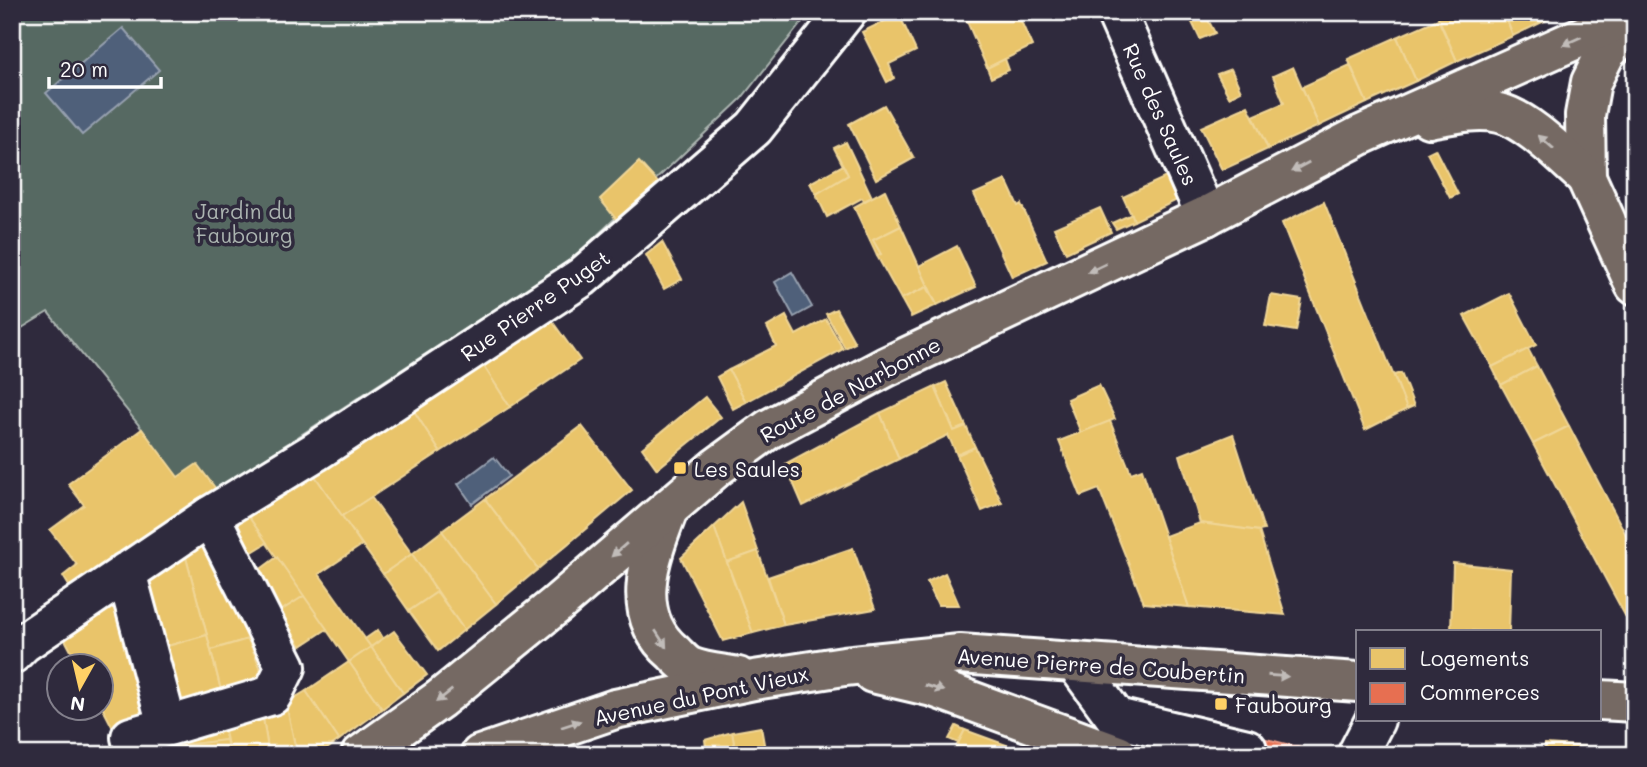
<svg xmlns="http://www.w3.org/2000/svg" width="1647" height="767" font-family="Mali,sans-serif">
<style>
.green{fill:#576962;stroke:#abb4b0;stroke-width:2}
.water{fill:#50617a;stroke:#96a0af;stroke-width:2}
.homes{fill:#e9c46a;stroke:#f0d697;stroke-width:2}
.shops{fill:#e76f51;stroke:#ee9a85;stroke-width:2}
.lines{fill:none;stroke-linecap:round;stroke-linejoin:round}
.minor-casing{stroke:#fff;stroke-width:44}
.major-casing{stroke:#fff;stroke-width:44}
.minor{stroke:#2f2a3d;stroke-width:38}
.major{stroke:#756964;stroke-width:38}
.oneway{fill:#c1bcb9}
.poi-dot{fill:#ffd166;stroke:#2f2a3d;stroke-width:2.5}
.labels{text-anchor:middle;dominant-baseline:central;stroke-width:7;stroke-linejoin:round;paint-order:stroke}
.street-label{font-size:21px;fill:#fff;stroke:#2f2a3d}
.park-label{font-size:21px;fill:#abb4b0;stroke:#2f2a3d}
.poi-label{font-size:21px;fill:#fff;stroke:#2f2a3d;text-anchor:start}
</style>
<rect width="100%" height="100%" fill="#2f2a3d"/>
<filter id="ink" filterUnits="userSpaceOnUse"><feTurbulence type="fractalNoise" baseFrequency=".0143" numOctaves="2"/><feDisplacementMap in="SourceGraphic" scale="14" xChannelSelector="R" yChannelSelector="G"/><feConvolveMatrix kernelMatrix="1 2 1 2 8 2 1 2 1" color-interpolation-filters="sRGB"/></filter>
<g filter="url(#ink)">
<!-- green -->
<polygon class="green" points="12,12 810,12 741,99 571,260 194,504 142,429 48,312 12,334"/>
<!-- water -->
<g class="water">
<polygon points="123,28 159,70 82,135 46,93"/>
<polygon points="792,272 812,307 794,317 775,282"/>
<polygon points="494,457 509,476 472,504 458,484"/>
</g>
<!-- homes -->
<g class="homes">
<polygon points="963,12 1017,12 1032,46 987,68"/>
<polygon points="1187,12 1204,12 1215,33 1200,39"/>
<polygon points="1436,12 1504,12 1513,36 1457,61"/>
<polygon points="1504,12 1563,12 1513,36"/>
<polygon points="899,14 916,51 889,64 894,78 887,82 862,32"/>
<polygon points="1438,19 1457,61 1416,81 1397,37"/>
<polygon points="1397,37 1416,81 1367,103 1348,59"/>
<polygon points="1005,59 1009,70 991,78 987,68"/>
<polygon points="1350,65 1367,103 1319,126 1302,87"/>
<polygon points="1293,67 1319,126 1268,149 1253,116 1284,103 1273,76"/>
<polygon points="1231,69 1241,91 1229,97 1217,74"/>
<polygon points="884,105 914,158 876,179 849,124"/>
<polygon points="1248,106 1268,149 1222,170 1201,127"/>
<polygon points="846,142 872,197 864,201 862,198 827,217 816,194 848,175 834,148"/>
<polygon points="1435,149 1458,194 1450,198 1427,153"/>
<polygon points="639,162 661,186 620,224 600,199"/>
<polygon points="843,165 848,175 816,194 810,183"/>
<polygon points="1166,177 1177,200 1134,221 1123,197"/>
<polygon points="1006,180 1018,206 1021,204 1047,261 1012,277 974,194"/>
<polygon points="885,190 901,226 873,240 881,254 877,256 854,207"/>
<polygon points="1324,202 1407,409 1365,430 1282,223"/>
<polygon points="1100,208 1111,232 1066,253 1054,228"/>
<polygon points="1132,214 1134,221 1116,229 1112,223"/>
<polygon points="901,226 919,266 937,305 927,287 901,299 877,256 881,254 873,240"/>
<polygon points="662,242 682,279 664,289 646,255"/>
<polygon points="957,246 976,287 937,305 919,266"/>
<polygon points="927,287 937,305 911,317 901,299"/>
<polygon points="1509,293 1536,345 1492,367 1464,316"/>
<polygon points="1271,295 1302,300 1296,331 1265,326"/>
<polygon points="836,309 855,343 845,348 826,314"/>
<polygon points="786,316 796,335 826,319 843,349 746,402 729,370 776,346 767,327"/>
<polygon points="552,321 580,360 510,407 483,365"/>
<polygon points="1528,349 1537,366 1501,385 1492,367"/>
<polygon points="483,365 510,407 440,452 414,411"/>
<polygon points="1537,366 1569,426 1533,444 1501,385"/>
<polygon points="729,370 746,402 733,409 717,377"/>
<polygon points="1401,373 1414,406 1407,409 1394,375"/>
<polygon points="946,382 966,426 954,431 935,387"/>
<polygon points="1099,385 1115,419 1081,433 1067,399"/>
<polygon points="935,387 954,431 966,426 975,447 957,455 948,435 899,459 880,413"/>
<polygon points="705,397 721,417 657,469 642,448"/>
<polygon points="414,411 440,452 342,516 315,476"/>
<polygon points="880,413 899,459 803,506 785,464"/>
<polygon points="1110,421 1131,473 1142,469 1189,607 1144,603 1099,489 1081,496 1059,441"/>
<polygon points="582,426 632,490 538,569 485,499"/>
<polygon points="1569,426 1635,552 1635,634 1533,444"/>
<polygon points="142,429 178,477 197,464 216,489 71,589 63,576 77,565 50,530 84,505 68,484"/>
<polygon points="1233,434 1264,530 1259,531 1200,523 1180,455"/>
<polygon points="975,447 1002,503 982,511 957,455"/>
<polygon points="315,476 362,545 319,574 371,647 349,662 248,516"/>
<polygon points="371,497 412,554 383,574 342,516"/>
<polygon points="485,499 538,569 496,604 442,531"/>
<polygon points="741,502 758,551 727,562 714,527"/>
<polygon points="248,516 267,543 244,557 229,527"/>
<polygon points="1200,523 1259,531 1285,615 1189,607 1165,536"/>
<polygon points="714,527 753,633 723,641 681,558"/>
<polygon points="442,531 496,604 464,630 412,554"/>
<polygon points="206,541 248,639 211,650 185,554"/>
<polygon points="853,548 875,609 784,625 768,577"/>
<polygon points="758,551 784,625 753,633 727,562"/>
<polygon points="185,554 207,635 164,647 143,581"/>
<polygon points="412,554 437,592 409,611 383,574"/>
<polygon points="277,557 304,596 279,612 254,574"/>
<polygon points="1453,563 1511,569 1509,632 1451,630"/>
<polygon points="945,573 959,605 938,605 927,582"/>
<polygon points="437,592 464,630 438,651 409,611"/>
<polygon points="123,593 156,721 115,732 102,707 102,666 79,666 61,632"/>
<polygon points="304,596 327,629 301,646 279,612"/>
<polygon points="378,630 383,638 371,647 365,639"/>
<polygon points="394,631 427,675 403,693 371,647"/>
<polygon points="207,635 224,702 177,716 164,647"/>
<polygon points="248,639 267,683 224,702 211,650"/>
<polygon points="371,647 403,693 382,709 349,662"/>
<polygon points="349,662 382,709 339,740 306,691"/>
<polygon points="306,691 339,740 319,755 297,755 286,703"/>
<polygon points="286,703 297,755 269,755 262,712"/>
<polygon points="262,712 269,755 230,755 223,722"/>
<polygon points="223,722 226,740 183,745 178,734"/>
<polygon points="956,726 965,730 958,743 949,739"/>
<polygon points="761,727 766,755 736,755 732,732"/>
<polygon points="965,730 1012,747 1007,755 952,755"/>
<polygon points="732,732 736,755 707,755 705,740"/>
<polygon points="178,734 187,755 153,755 152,750"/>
<polygon points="226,740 230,755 187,755 183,745"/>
<polygon points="1545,744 1635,750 1635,755 1544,755"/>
</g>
<!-- shops -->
<polygon class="shops" points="1251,735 1313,751 1312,755 1246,755"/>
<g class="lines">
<defs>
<g id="minor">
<polyline points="1116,12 1206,216"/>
<polyline points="126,572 167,725"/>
<polyline points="12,654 23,643 210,516 315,452 582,277 754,128 846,12"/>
<polyline points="1075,662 1116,718 1247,749"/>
<polyline points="136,755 131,737 272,695 286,667 210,516"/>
<polyline points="1357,755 1375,720"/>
</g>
<g id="major">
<polyline points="1635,25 1606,52 1591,82 1585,115 1586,177 1635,285"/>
<path d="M 1429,118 C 1452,114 1476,108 1499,113 C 1527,119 1564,158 1586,177"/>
<path d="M 668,510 C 650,557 627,614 674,653 C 679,658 684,664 690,667 C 704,673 723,674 738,677"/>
<polyline points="873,673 933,687 1118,755"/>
<polyline points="1600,700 1635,702"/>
<polyline points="361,755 440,699 556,605 717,467 769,429 886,367 1206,216 1361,135 1635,13"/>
<polyline points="480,755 615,709 754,680 844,666 960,654 1358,682"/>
</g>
</defs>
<!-- minor casing -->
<use href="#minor" class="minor-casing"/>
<!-- major casing -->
<use href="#major" class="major-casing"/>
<!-- minor -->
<use href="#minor" class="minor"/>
<!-- major -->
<use href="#major" class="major"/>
</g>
<!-- one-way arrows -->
<defs><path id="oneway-solid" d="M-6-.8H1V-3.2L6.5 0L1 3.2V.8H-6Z" transform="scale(1.75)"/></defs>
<g class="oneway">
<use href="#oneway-solid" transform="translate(1572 41) rotate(156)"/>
<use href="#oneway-solid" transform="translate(1546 142) rotate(-139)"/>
<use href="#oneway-solid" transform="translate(1300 167) rotate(152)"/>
<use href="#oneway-solid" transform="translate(1097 268) rotate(155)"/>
<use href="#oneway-solid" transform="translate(619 550) rotate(139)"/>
<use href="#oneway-solid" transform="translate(661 639) rotate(57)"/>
<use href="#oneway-solid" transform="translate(1278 676) rotate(4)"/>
<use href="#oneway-solid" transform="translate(934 688) rotate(17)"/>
<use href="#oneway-solid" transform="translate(444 696) rotate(142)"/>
<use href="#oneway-solid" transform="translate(571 724) rotate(-18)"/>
</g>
</g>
<!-- markers -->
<g class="poi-dot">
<rect x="673" y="461" width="14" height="14" rx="3.5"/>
<rect x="1214" y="697" width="14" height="14" rx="3.5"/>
</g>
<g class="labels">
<!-- street labels -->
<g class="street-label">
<text transform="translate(1161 114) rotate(66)">Rue des Saules</text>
<text transform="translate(535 305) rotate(-35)">Rue Pierre Puget</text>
<text transform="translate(850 389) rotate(-28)">Route de Narbonne</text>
<text transform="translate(1101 665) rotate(4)">Avenue Pierre de Coubertin</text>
<text transform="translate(701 695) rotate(-12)">Avenue du Pont Vieux</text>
</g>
<!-- park labels -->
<g class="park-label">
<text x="244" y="210">Jardin du<tspan x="244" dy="24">Faubourg</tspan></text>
</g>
<!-- poi labels -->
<g class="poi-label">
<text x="694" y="468">Les Saules</text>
<text x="1235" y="704">Faubourg</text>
</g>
</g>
<!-- margin -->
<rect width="1647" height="767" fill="none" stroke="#2f2a3d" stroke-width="42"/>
<rect x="21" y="21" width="1605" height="725" fill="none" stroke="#fff" stroke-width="2.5" filter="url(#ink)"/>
<!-- legend -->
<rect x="1356" y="630" width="245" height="91" fill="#2f2a3d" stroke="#827f8b" stroke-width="2"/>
<rect x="1370" y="648" width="35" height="21" fill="#e9c46a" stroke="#827f8b" stroke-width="2"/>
<text x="1420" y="666" font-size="21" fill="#ffffff">Logements</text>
<rect x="1370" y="683" width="35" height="21" fill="#e76f51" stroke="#827f8b" stroke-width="2"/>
<text x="1420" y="700" font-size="21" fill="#ffffff">Commerces</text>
<!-- north arrow -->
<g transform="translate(80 687) rotate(188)"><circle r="33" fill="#2f2a3d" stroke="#827f8b" stroke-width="2"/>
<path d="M0-5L12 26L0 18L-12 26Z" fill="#ffd166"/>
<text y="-10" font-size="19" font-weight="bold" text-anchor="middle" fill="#ffffff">N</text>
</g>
<!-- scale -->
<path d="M49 77v10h112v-10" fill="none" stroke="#ffffff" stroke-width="3.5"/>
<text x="60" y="77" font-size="21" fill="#ffffff" stroke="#2f2a3d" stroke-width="5" paint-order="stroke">20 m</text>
</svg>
